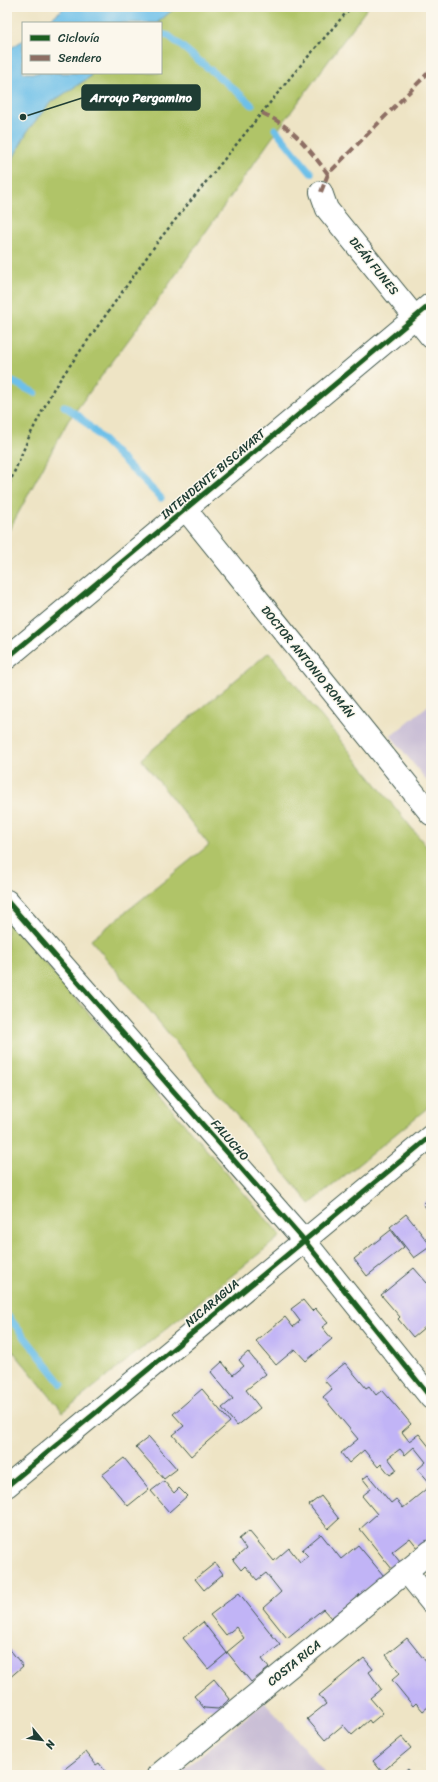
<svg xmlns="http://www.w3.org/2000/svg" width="438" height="1782" font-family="Sriracha,sans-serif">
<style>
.industrial{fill:#cabfd6}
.green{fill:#b0c468;stroke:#68804e}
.water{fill:#6dc0e9;stroke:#467e8e}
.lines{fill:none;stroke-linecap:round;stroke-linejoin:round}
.stream{stroke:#6dc0e9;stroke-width:7}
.building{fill:#c1b4f6}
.minor-casing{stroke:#3e564a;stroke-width:24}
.path{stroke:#3e564a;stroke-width:2.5;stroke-dasharray:3 3;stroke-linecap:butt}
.minor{stroke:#fff;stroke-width:22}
.quiet{stroke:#8d6e63;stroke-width:4;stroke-dasharray:8 4;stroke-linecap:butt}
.cycleway-casing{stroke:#fbf7ec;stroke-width:8}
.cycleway{stroke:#1b5e20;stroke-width:5}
.labels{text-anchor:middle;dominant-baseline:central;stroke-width:3;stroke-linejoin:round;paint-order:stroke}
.street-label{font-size:12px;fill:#1f3d34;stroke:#fbf7ec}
.leader{fill:none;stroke:#1f3d34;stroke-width:1.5}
.callout-dot{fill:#1f3d34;stroke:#fbf7ec;stroke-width:1.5}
.callout{fill:#1f3d34;stroke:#1f3d34;stroke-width:1.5}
.callout-label{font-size:13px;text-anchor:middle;font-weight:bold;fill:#fff}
</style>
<rect width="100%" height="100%" fill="#fbf7ec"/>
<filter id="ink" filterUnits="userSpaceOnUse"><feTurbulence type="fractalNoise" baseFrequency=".025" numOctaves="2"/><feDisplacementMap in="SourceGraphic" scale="8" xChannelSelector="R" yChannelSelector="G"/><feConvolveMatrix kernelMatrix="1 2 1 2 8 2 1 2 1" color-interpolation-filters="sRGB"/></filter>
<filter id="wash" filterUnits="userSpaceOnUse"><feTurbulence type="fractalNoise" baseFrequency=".012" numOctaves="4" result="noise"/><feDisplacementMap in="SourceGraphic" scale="16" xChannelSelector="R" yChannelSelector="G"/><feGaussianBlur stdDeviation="0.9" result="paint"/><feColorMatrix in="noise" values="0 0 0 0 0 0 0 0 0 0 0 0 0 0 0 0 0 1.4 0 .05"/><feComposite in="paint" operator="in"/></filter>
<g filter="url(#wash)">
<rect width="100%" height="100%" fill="#eee4c5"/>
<!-- industrial -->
<g class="industrial">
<polygon points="431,703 431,786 391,736"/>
<polygon points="265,1702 327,1775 177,1775"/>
</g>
<!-- green -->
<g class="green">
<polygon points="176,7 368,7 269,142 153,307 68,421 7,534 7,170 28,130 50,103 90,77 91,73 161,73 161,23 157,23"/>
<polygon points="269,652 431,852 431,1105 310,1204 91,940 209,845 141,759"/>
<polygon points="7,919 281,1236 63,1412 7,1344"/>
</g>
<!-- water -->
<g class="water">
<polygon points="65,7 176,7 157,23 46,23"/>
<polygon points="23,40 23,73 91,73 90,77 50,103 28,130 7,170 7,51"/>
</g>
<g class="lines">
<!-- stream -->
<g class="stream">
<polyline points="161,34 169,36 241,95 252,105"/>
<polyline points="275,129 311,173"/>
<polyline points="7,379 35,393"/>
<polyline points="64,406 79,416 161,498"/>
<polyline points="7,1315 62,1384"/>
</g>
</g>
<g id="blocks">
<!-- building -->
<g class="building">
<polygon points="431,1197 431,1214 423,1204"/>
<polygon points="406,1214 431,1246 414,1258 390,1227"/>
<polygon points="391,1230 404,1247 367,1276 354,1259"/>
<polygon points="414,1268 427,1283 431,1280 431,1322 413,1337 398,1319 400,1317 381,1295"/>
<polygon points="303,1300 312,1311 315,1308 328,1323 322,1327 332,1339 306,1361 295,1349 276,1365 256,1341 285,1317 293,1327 300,1321 291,1309"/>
<polygon points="248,1352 266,1374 246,1390 260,1408 237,1426 222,1408 233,1399 211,1372 222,1362 233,1375 244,1366 239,1360"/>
<polygon points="345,1363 366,1388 369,1386 376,1395 382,1390 397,1407 411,1424 402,1432 409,1441 419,1434 431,1449 431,1484 418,1469 426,1462 414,1447 405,1455 400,1449 388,1458 397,1470 390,1475 381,1464 378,1467 364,1450 349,1463 341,1453 358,1439 323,1397 332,1389 324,1380"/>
<polygon points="202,1389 230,1422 191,1456 173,1435 184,1426 173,1414"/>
<polygon points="149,1437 177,1469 164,1479 136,1447"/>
<polygon points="124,1458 149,1489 128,1506 102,1475"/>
<polygon points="368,1475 391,1503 396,1499 403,1508 431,1485 431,1538 418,1548 410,1538 392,1552 400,1562 392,1569 360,1529 377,1514 362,1496 371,1489 363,1479"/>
<polygon points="164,1481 174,1493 179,1488 187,1496 169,1512 151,1491"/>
<polygon points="321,1496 339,1519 328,1529 309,1505"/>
<polygon points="249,1531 274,1561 289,1548 300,1562 308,1556 302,1550 321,1534 341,1559 358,1545 384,1576 331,1618 323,1609 287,1638 263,1608 281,1592 266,1573 257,1580 245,1566 241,1570 233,1560 246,1549 239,1539"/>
<polygon points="215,1563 223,1574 204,1590 195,1579"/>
<polygon points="239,1593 280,1645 262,1659 269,1668 251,1682 227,1652 244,1638 236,1627 226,1635 210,1615"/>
<polygon points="203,1622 227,1653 208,1669 183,1638"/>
<polygon points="407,1638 431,1668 431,1679 427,1683 431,1688 431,1711 428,1707 423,1711 416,1703 413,1706 392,1680 400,1673 386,1655"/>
<polygon points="7,1646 23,1666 7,1680"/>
<polygon points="364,1658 373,1669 369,1672 381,1689 370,1698 383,1713 371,1723 369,1720 352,1735 343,1725 325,1740 307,1719 326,1704 319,1695"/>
<polygon points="214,1679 230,1699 218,1709 204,1708 194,1696"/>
<polygon points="402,1737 411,1748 382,1772 373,1761"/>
<polygon points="86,1752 96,1765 99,1763 108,1775 65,1775 62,1771"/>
<polygon points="408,1769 413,1775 401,1775"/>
</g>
</g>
</g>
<g filter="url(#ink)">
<use href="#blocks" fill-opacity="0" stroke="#3e564a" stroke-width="1"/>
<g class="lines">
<defs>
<g id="minor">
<polyline points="321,192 327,209 431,337"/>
<polyline points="186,510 431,814"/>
<polyline points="7,658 431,304"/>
<polyline points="7,901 304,1240 431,1398"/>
<polyline points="7,1486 431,1136"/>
<polyline points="406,1571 431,1602"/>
<polyline points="158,1775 431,1551"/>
</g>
</defs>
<!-- minor casing -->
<use href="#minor" class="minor-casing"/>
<!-- path -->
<polyline class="path" points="7,489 29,437 54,388 159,240 294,73 351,7"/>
<!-- minor -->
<use href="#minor" class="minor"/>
<!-- quiet -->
<g class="quiet">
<path d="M 262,113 C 292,126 309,149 328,174"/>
<polyline points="321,192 328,174 431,70"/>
</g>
<defs>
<g id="cycleway">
<polyline points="7,658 431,304"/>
<polyline points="7,901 304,1240 431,1398"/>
<polyline points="7,1486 431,1136"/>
</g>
</defs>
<!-- cycleway casing -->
<use href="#cycleway" class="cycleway-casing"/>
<!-- cycleway -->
<use href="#cycleway" class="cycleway"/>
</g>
</g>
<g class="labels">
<!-- street labels -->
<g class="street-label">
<text transform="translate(374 266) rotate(51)">DEÁN FUNES</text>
<text transform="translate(213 474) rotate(-40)">INTENDENTE BISCAYART</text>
<text transform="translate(308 662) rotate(51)">DOCTOR ANTONIO ROMÁN</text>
<text transform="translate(230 1140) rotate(49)">FALUCHO</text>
<text transform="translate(212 1303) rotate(-40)">NICARAGUA</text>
<text transform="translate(294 1663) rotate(-39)">COSTA RICA</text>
</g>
</g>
<!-- callouts -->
<path class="leader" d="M23 117L82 98"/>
<circle class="callout-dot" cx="23" cy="117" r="4"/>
<rect class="callout" x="82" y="85" width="118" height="25" rx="4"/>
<g class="callout-label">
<text x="141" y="102">Arroyo Pergamino</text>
</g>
<!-- margin -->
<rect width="438" height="1782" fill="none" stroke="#fbf7ec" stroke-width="24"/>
<!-- legend -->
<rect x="22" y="22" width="140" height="52" fill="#fbf7ec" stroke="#a3ada2"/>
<rect x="30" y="35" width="20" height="6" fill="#1b5e20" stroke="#a3ada2"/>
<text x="58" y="42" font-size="12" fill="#1f3d34">Ciclovía</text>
<rect x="30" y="55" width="20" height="6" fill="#8d6e63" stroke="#a3ada2"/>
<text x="58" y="62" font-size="12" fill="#1f3d34">Sendero</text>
<!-- north arrow -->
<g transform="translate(42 1740) rotate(119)" stroke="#fbf7ec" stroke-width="3" paint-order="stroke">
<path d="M0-3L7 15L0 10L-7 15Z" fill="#1f3d34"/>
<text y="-6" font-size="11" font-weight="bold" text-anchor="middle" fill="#1f3d34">N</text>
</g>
</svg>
